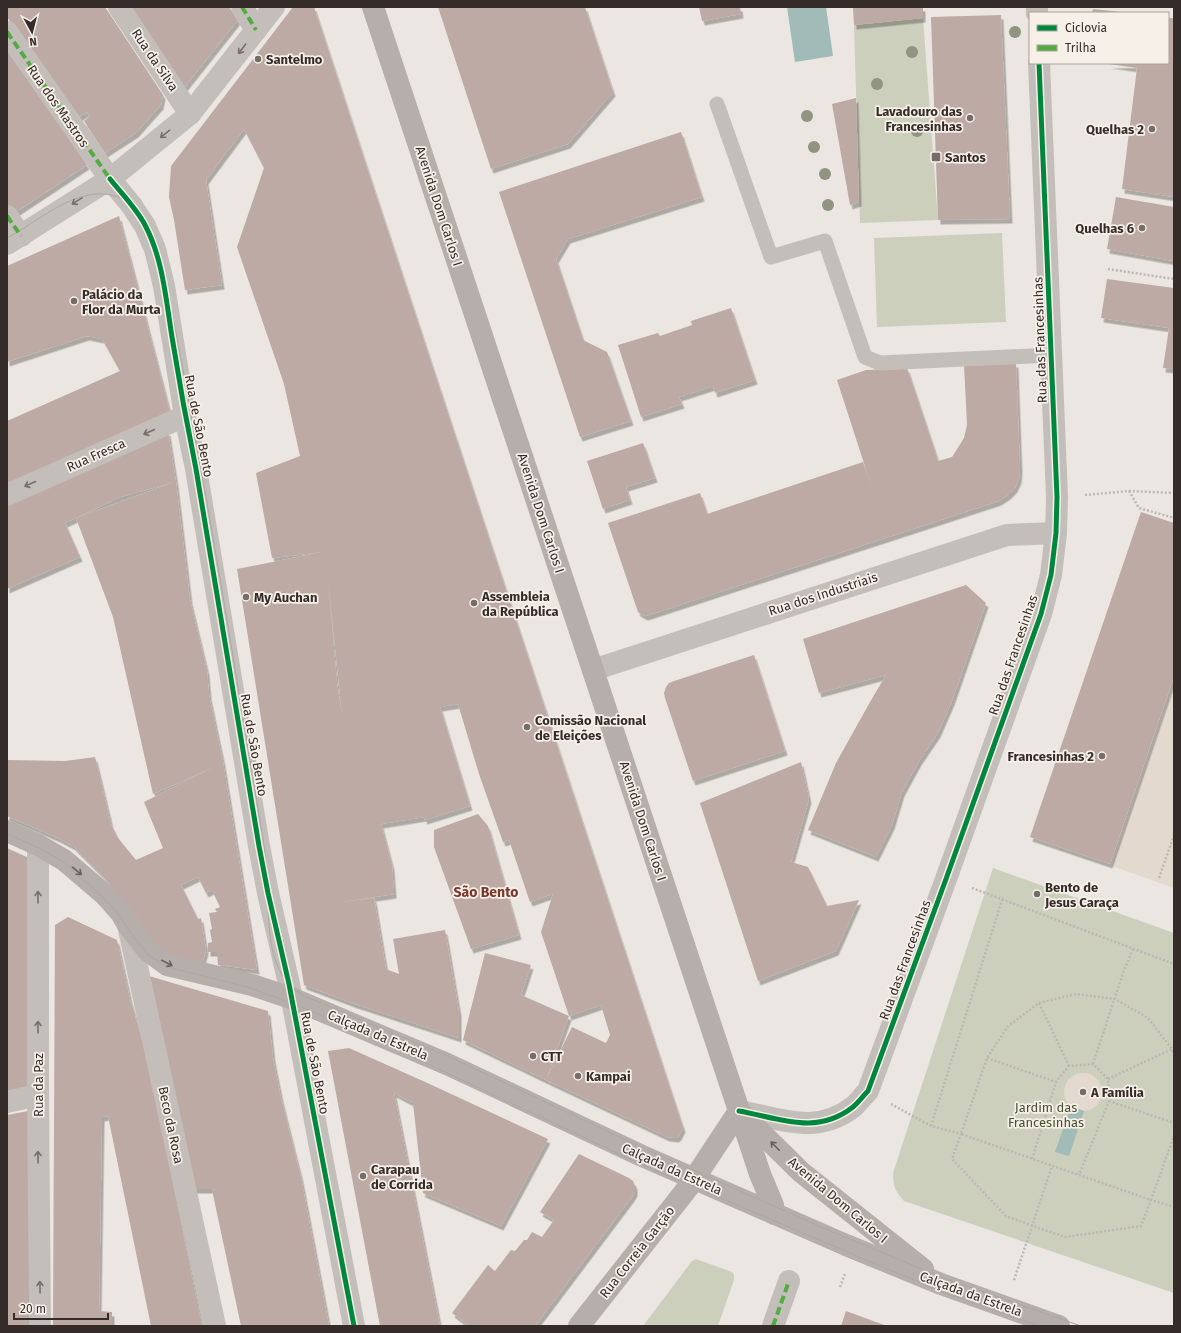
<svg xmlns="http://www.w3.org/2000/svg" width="1181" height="1333" font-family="'Fira Sans',sans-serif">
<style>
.green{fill:#cdcfbd}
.plaza{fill:#e4d9cf}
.water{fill:#a0bbb8}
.building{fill:#bdaaa5;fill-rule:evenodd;filter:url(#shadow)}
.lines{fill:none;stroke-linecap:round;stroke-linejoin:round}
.path{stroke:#bdb7b3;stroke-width:2.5;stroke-dasharray:2 2;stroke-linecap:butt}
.lane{stroke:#c4bebb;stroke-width:15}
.street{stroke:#c4bebb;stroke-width:22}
.secondary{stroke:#b5aeab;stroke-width:22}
.tram{stroke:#aca7a5;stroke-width:1}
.quiet{stroke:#54ab44;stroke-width:4;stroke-dasharray:8 4;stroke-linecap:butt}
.cycleway-casing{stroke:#f7f0e9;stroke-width:8}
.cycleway{stroke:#00873e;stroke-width:5}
.tree{fill:#919480}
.oneway{stroke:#756e6b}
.oneway2{stroke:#68605d}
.poi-dot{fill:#756d69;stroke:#f7f0e9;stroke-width:1.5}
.labels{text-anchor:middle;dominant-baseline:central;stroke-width:3.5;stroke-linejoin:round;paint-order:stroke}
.poi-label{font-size:13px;font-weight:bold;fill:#352c29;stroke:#f7f0e9;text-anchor:start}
.street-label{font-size:13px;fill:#352c29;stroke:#f7f0e9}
.park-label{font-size:13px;fill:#475030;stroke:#f7f0e9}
.neighbourhood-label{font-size:14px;font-weight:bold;fill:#7a372b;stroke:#f7f0e9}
</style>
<defs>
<filter id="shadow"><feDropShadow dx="2.5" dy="4.5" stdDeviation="0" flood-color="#0004"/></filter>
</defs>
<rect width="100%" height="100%" fill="#ebe6e1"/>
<!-- green -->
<g class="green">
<polygon points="923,18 938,220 860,223 854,25"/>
<polygon points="1002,233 1006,322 877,327 874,238"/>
<path d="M 993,868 L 1174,933 L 1174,1293 L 904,1201 C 895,1191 893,1186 893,1173 Z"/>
<polygon points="696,1259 732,1272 734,1275 734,1280 718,1326 643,1326 692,1261"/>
</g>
<!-- plaza -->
<g class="plaza">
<polygon points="1174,686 1174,888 1112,866"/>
<circle cx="1083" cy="1092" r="19"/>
</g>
<!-- water -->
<g class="water">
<polygon points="787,7 826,7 833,56 795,62"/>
<polygon points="1071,1106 1084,1111 1069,1156 1055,1152"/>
</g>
<!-- building -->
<g class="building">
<polygon points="7,7 105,7 163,95 161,105 136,133 105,153 84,121 90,116 87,112 76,119 7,17"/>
<polygon points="128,7 229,7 238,20 184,88"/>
<path d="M 293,7 L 314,7 L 683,1128 L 679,1136 L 676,1138 L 667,1137 L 546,1080 L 572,1027 L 606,1043 L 610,1035 L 601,1005 L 569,1016 L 546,1080 L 463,1040 L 485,953 L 531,965 L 521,995 L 569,1016 L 541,932 L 553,894 L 530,902 L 509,840 L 503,842 L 479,774 L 458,704 L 440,707 L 470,806 L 425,820 L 424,817 L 381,824 L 392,866 L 394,894 L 336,903 L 374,898 L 386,969 L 399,974 L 393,939 L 445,930 L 459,1012 L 459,1038 L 355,1004 L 304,985 L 237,569 L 322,552 L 272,558 L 256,473 L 300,456 L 284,384 L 237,247 L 264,168 L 244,129 L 206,180 L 222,285 L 185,290 L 174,220 L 169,197 L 171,166 ZM 328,579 L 342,715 L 337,683 Z"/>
<polygon points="438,7 585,7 613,92 568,144 491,169"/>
<polygon points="699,7 740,7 741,14 702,21"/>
<polygon points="853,7 923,7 923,18 854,25"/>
<polygon points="1093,9 1121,12 1121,13 1092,13"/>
<polygon points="1001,15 1010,219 938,220 931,17"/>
<polygon points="1168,18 1174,18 1174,197 1122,189 1137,68 1109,64 1168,63"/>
<polygon points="7,48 87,165 13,214 7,205"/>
<polygon points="856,98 859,202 850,205 832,104"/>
<polygon points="681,132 702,197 568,239 556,259 583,340 607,352 631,421 580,437 499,192"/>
<polygon points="1116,197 1174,207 1174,261 1107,249"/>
<polygon points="119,216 170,413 7,483 7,421 120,371 102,339 87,336 7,362 7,266"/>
<polygon points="1107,279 1174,288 1174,369 1163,368 1169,328 1101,318"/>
<polygon points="731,308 755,380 715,393 713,386 679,397 682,404 641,417 618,345 658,333 660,336 692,325 691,321"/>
<polygon points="1016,363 1020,469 1019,479 1015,488 1008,495 999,501 649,615 645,616 638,612 608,523 700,493 707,514 863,462 872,488 837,380 866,370 907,368 938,461 952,457 964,438 967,425 964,365"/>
<polygon points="168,431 176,482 190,600 207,671 209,695 223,762 257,970 218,965 217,952 208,952 208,943 212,942 210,930 212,929 209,913 217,912 215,909 220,907 212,890 206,893 198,877 181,885 198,919 201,918 206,950 202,964 167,955 152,940 131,910 102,875 73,846 60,839 7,816 7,760 65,761 95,757 111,824 118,838 136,860 163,848 144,802 214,767 153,794 113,617 76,518 174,482 120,497 65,523 80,557 7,589 7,505"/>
<polygon points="643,443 655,478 626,487 630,500 603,509 587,461"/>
<polygon points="1141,512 1174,523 1174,676 1110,864 1030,837"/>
<polygon points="966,585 986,603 952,701 938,733 919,761 902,792 892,825 876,857 808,830 836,763 870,702 886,675 819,693 803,639"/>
<polygon points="754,655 785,751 693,781 665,698 664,693 666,687 669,683 674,681"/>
<polygon points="801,762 809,799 791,862 808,867 827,906 859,900 836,951 758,981 700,803"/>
<polygon points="478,814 488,826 519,935 471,949 434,847 434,830"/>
<polygon points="7,848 29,858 28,1093 7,1096"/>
<polygon points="68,917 117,940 130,999 148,1061 202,1326 151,1326 108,1116 102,1117 99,1311 112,1312 112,1326 53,1326 55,925"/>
<polygon points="149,976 268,1011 273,1058 281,1098 301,1178 329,1326 241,1326 212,1190 218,1189 193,1189"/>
<polygon points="349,1048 423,1081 548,1139 501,1226 423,1193 413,1103 394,1093 440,1326 380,1326 328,1051"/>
<polygon points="28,1111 28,1326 7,1326 7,1115"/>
<polygon points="579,1154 629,1178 633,1181 635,1186 635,1192 632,1197 535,1326 468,1326 468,1325 452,1313 488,1265 495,1271 511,1250 515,1251 524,1240 527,1240 532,1232 542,1237 554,1220 540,1212"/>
<polygon points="846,1311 887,1326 841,1326"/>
</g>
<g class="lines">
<!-- path -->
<g class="path">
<polyline points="1108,269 1174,279"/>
<polyline points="1129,491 1139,508 1174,518"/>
<polyline points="1085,495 1129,491 1174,493"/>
<polyline points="1159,878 1174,835"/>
<polyline points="972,888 1174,964"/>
<polyline points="1039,1003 1069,1066"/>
<polyline points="1174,1056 1172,1049 1148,1018 1115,999 1076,994 1039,1003 1008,1026 987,1058 961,1134 1151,1200 1174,1136"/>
<polyline points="987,1058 1056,1082"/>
<polyline points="1093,1064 1123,973 1133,949"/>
<polyline points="1108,1079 1172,1049"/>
<polyline points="1109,1101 1174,1123"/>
<polyline points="891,1104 931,1126 961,1134 952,1159 1006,1216 1033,1226 1065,1237 1141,1226 1151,1200 1174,1207"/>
<polyline points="931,1126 1002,900"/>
<polyline points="1032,1159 1056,1082 1069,1066 1093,1064 1108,1079 1109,1101 1079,1175"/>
<polyline points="1014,1280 1052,1166"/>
<polyline points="840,1287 845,1274"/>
</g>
<!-- lane -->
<polyline class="lane" points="717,104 771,257 825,241 865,357 880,363 1051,355"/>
<!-- street -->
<g class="street">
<polyline points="119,7 190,114"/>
<polyline points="242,7 256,30"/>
<polyline points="1037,7 1037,13"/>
<polyline points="7,32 110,179 132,206 145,226 155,249 164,286 185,416 196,469 259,846 268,893 289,984 354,1326"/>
<polyline points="7,216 21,236"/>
<polyline points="7,244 110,179 190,114 274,7"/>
<polyline points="7,495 185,416"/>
<polyline points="593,670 1007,535 1056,533"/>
<polyline points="38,845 38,1095 40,1326"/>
<polyline points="128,925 215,1326"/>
<polyline points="7,1102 38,1095"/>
<path d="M 739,1111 C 779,1118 816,1136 853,1107 C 858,1103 863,1096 868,1091 L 946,879 L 1041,614 L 1051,575 L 1056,533 L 1057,497 L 1039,63"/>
<polyline points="773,1326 789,1281"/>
</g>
<!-- secondary -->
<g class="secondary">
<polyline points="373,7 760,1174 773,1205 774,1214"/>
<polyline points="7,831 38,845 64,860 105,895 121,913 128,925 148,951 167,965 252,985 291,998 447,1064 640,1155 846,1245 941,1284 1059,1326"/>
<polyline points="741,1113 801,1172 923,1269"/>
<polyline points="579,1326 690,1185 739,1111"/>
</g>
<!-- tram -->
<g class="tram">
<path d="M 7,238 C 45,218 89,173 133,205 C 144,213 155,237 159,250 C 165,270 168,292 172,313 C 179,347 185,381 191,415 C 218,558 240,702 264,845 C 265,857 267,868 268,879 C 269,909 266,946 281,973 C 286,983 294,989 302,995 L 450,1057 L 643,1148 L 828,1230 L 941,1277 L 1081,1326"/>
<polyline points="7,834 39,848 62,861 103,897 119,915 130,932 147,954 167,967 251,988 309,1010 362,1033 636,1162 690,1185 942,1292 1040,1326"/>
</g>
<!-- quiet -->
<g class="quiet">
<polyline points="242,7 256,30"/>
<polyline points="7,32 110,179"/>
<polyline points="7,216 21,236"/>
<polyline points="773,1326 789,1281"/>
</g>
<defs>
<g id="cycleway">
<path d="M 110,179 C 122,194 136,208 145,225 C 163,259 166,300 172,337 C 179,381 187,425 196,469 L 259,846 L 268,893 L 289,984 L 354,1326"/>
<path d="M 739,1111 C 779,1118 816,1136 853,1107 C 858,1103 863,1096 868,1091 L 946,879 L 1041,614 L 1051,575 L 1056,533 L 1057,497 L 1039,63"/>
</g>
</defs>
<!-- cycleway casing -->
<use href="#cycleway" class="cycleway-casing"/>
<!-- cycleway -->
<use href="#cycleway" class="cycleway"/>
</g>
<!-- trees -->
<g class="tree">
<circle cx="1015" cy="32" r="6"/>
<circle cx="912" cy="52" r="6"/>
<circle cx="877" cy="84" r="6"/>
<circle cx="807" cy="116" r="6"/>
<circle cx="917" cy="131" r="6"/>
<circle cx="814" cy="147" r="6"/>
<circle cx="825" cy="174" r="6"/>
<circle cx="828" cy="205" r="6"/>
</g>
<!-- one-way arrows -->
<defs><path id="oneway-shaft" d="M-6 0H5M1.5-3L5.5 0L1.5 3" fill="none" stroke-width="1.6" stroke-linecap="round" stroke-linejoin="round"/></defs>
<g class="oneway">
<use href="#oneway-shaft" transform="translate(242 49) rotate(127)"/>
<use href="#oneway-shaft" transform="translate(165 134) rotate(141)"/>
<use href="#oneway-shaft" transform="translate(77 201) rotate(148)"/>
<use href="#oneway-shaft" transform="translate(149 432) rotate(156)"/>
<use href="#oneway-shaft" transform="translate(30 484) rotate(156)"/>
<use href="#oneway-shaft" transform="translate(38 897) rotate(-90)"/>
<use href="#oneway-shaft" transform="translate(38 1027) rotate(-90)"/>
<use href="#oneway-shaft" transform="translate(38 1157) rotate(-91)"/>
<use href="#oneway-shaft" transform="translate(40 1287) rotate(-91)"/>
</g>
<g class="oneway2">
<use href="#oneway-shaft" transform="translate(77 871) rotate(40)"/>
<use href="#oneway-shaft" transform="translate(167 963) rotate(27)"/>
<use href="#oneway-shaft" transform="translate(775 1146) rotate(-135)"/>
</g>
<!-- markers -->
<g class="poi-dot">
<circle cx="258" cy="59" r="4"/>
<circle cx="970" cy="118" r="4"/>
<circle cx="1152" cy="129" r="4"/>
<rect x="931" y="152" width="10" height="10" rx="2"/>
<circle cx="1142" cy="228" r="4"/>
<circle cx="74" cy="301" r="4"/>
<circle cx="246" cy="597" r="4"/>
<circle cx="474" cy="603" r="4"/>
<circle cx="527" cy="727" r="4"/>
<circle cx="1102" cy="756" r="4"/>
<circle cx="1037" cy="894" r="4"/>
<circle cx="533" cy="1056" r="4"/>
<circle cx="578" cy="1076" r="4"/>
<circle cx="1083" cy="1092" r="4"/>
<circle cx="363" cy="1176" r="4"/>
</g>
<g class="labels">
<!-- poi labels -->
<g class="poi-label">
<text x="266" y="59">Santelmo</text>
<text x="962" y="111" text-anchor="end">Lavadouro das<tspan x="962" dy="15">Francesinhas</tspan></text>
<text x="1144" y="129" text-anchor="end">Quelhas 2</text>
<text x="945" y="157">Santos</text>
<text x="1134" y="228" text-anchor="end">Quelhas 6</text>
<text x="82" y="294">Palácio da<tspan x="82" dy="15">Flor da Murta</tspan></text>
<text x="482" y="596">Assembleia<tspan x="482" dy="15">da República</tspan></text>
<text x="254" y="597">My Auchan</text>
<text x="535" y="720">Comissão Nacional<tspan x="535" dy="15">de Eleições</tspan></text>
<text x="1094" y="756" text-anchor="end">Francesinhas 2</text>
<text x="1045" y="887">Bento de<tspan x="1045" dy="15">Jesus Caraça</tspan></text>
<text x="541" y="1056">CTT</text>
<text x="586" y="1076">Kampai</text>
<text x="1091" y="1092">A Família</text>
<text x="371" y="1169">Carapau<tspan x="371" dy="15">de Corrida</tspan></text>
</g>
<!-- street labels -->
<g class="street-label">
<text transform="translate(155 60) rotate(56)">Rua da Silva</text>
<text transform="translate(58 106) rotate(55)">Rua dos Mastros</text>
<text transform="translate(439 206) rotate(72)">Avenida Dom Carlos I</text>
<text transform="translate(1040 340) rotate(-92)">Rua das Francesinhas</text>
<text transform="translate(199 426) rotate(79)">Rua de São Bento</text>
<text transform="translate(96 455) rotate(-24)">Rua Fresca</text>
<text transform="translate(541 513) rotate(72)">Avenida Dom Carlos I</text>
<text transform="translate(823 594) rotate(-18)">Rua dos Industriais</text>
<text transform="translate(1013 655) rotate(-71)">Rua das Francesinhas</text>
<text transform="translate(254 745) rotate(80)">Rua de São Bento</text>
<text transform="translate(643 821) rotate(72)">Avenida Dom Carlos I</text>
<text transform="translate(905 960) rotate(-70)">Rua das Francesinhas</text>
<text transform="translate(378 1035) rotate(23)">Calçada da Estrela</text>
<text transform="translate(315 1063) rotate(79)">Rua de São Bento</text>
<text transform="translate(38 1085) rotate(-90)">Rua da Paz</text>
<text transform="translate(171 1125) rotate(78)">Beco da Rosa</text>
<text transform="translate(672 1169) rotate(24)">Calçada da Estrela</text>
<text transform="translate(838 1200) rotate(40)">Avenida Dom Carlos I</text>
<text transform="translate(637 1252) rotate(-52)">Rua Correia Garção</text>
<text transform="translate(971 1294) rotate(20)">Calçada da Estrela</text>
</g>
<!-- park labels -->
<g class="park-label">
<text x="1046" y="1107">Jardim das<tspan x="1046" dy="15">Francesinhas</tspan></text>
</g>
<!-- neighbourhood labels -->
<g class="neighbourhood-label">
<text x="486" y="892">São Bento</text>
</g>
</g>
<!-- border -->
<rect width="1181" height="1333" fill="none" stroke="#352c29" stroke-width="16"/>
<!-- legend -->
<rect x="1029" y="12" width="140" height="52" fill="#f7f0e9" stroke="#a9a29c"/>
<rect x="1037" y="25" width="20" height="6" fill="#00873e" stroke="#a9a29c"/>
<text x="1065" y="32" font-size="12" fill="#352c29">Ciclovia</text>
<rect x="1037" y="45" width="20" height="6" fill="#54ab44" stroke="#a9a29c"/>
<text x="1065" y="52" font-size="12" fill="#352c29">Trilha</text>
<!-- north arrow -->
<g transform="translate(32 32) rotate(173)" stroke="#f7f0e9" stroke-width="3" paint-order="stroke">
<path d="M0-3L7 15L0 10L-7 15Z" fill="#352c29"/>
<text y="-6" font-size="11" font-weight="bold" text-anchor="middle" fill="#352c29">N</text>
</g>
<!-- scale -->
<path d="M14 1313v6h94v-6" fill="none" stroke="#352c29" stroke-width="2"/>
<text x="20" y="1313" font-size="12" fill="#352c29" stroke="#f7f0e9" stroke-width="3" paint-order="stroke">20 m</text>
</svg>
